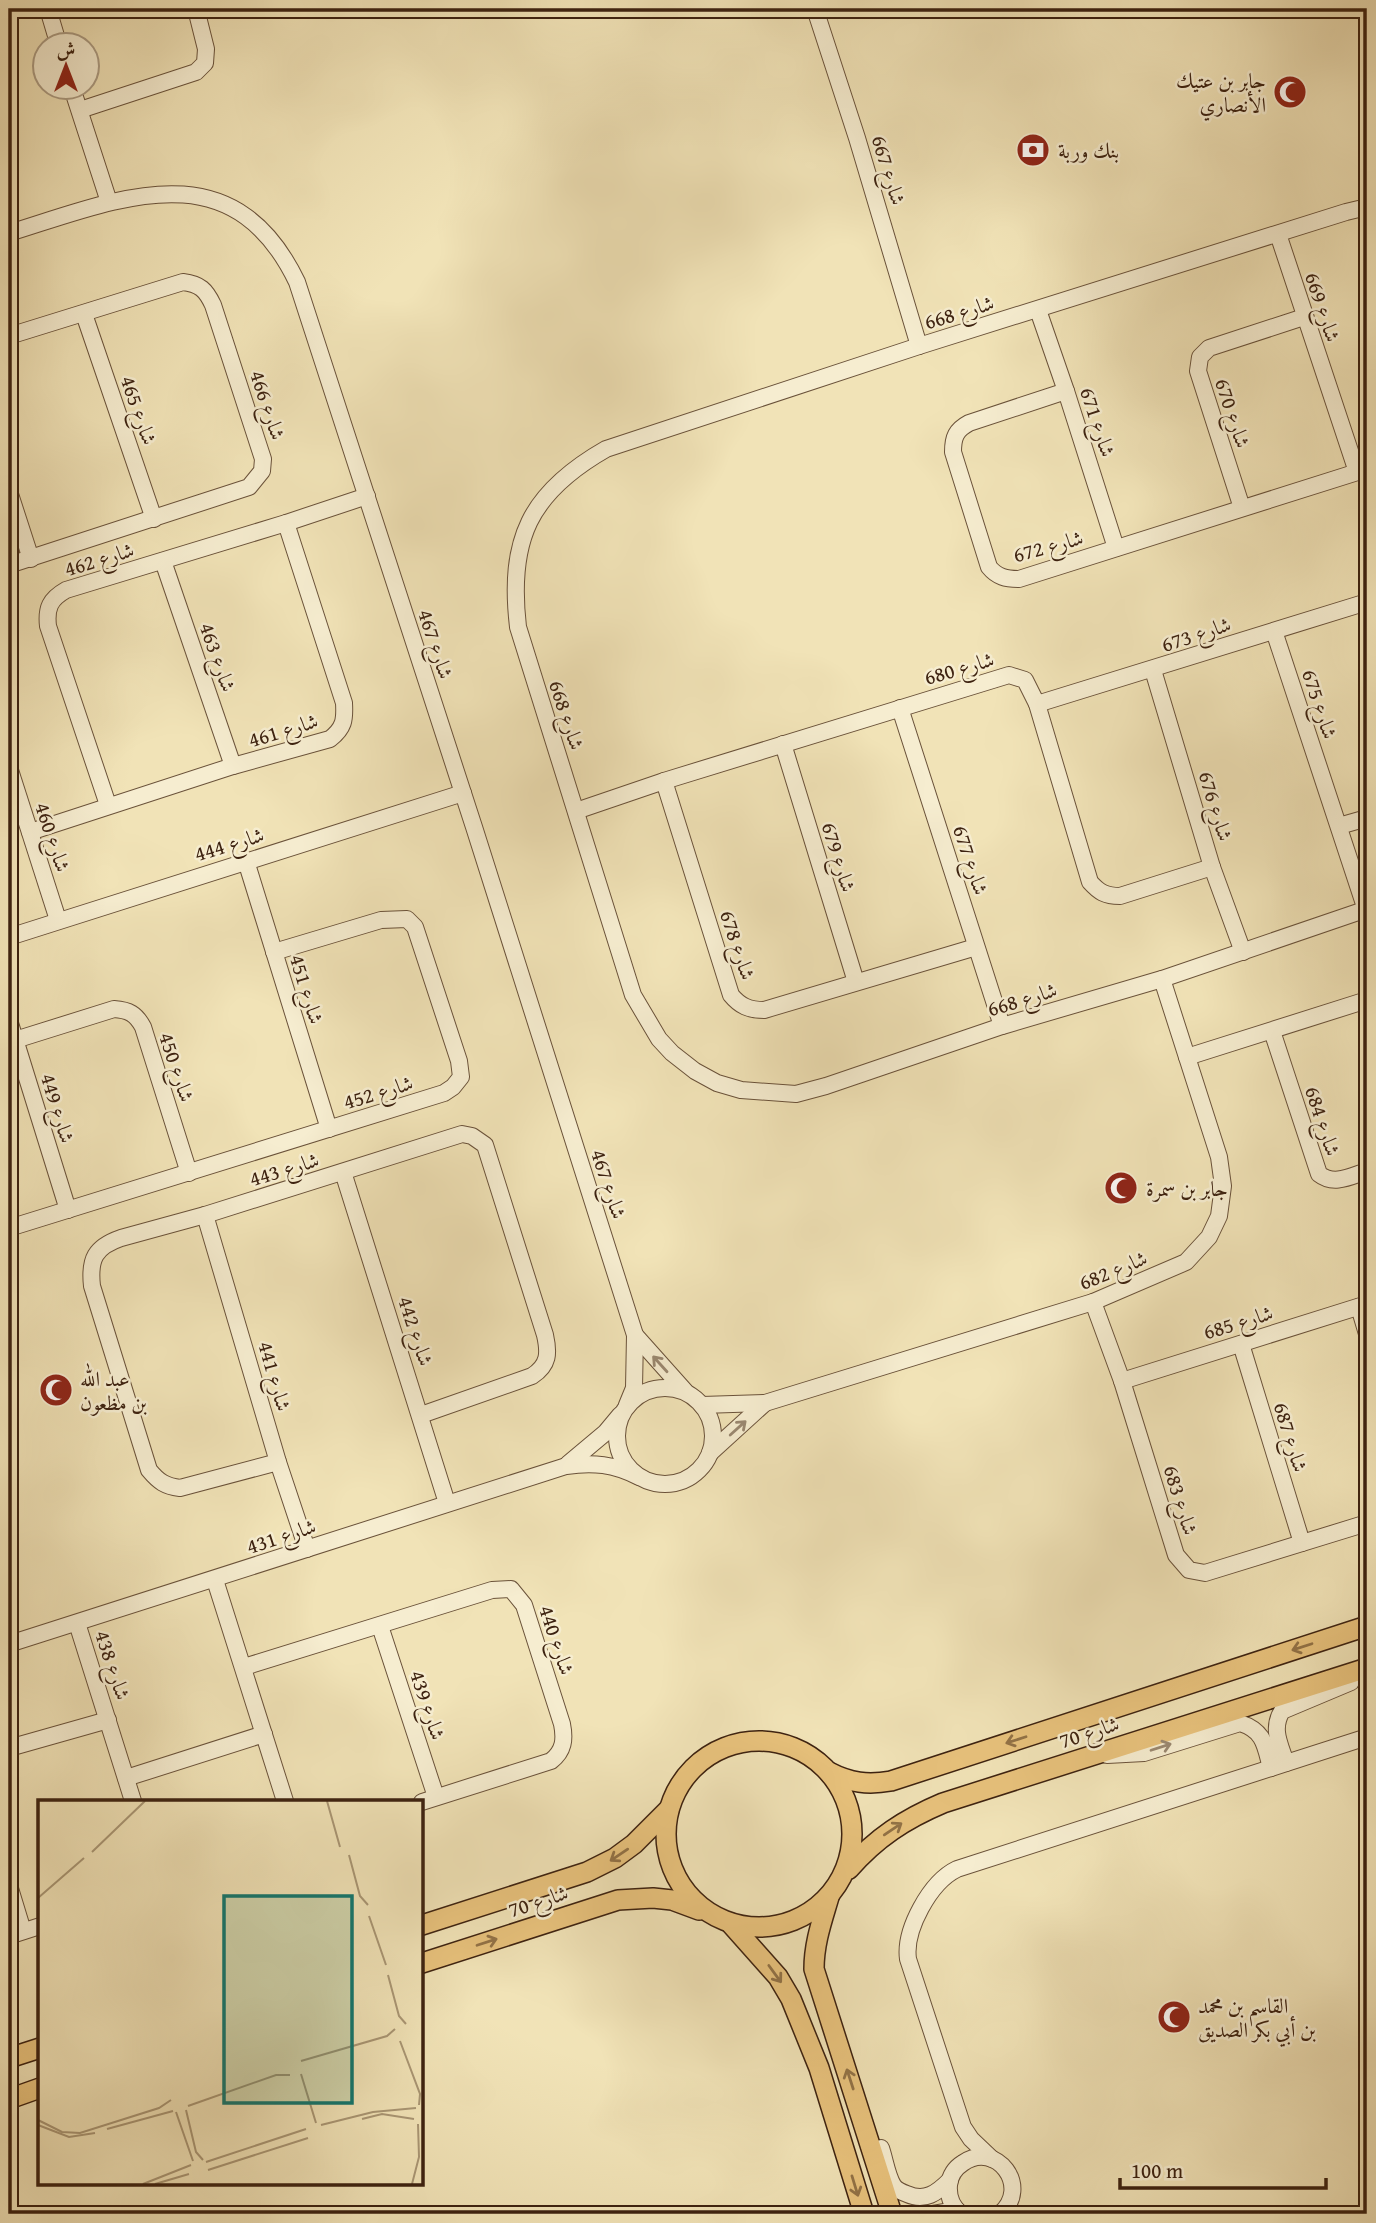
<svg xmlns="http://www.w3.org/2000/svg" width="1376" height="2223" font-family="'Gentium Book Plus',Amiri,serif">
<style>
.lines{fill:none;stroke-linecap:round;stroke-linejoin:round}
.minor-casing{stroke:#6a523a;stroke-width:18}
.major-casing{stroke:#3d2210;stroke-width:22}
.minor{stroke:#f6edd0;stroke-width:16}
.major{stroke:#e8c27c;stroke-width:19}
.oneway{stroke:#9a8870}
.oneway2{stroke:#927246}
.labels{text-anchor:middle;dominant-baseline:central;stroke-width:5;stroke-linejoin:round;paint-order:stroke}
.poi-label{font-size:21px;fill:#3d2210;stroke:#f6edd0;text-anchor:start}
.street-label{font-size:21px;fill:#3d2210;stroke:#f6edd0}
.inset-road{fill:none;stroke:#a99674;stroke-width:2}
.view{fill:#0f766e;fill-opacity:0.15;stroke:#0f766e;stroke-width:3.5}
.inset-edge{fill:none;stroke:#3d2210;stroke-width:3.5}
</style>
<rect width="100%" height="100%" fill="#f1e3b7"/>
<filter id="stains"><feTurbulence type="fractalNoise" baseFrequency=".00286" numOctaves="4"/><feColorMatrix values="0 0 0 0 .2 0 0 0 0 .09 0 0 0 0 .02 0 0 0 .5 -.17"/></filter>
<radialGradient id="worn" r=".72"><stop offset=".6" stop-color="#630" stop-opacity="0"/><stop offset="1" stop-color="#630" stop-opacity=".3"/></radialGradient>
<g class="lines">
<defs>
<g id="minor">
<polyline points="48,9 59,46"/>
<polyline points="815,9 857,138 919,346"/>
<polyline points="72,88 109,202"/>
<polyline points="80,110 196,72 205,63 206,49 196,9"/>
<path d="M 1367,207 L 1346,212 L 919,346 L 606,449 C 529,493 508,540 518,627 L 633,995 L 659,1039 L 672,1053 L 695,1071 L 717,1083 L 741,1090 L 796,1094 L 826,1086 L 1002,1026 L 1162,979 L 1367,909"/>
<path d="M 9,233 C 119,199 232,147 297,282 L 474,827 L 635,1335 L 634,1388 L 627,1405"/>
<polyline points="1278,234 1357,472"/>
<polyline points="1038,310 1066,391 1116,548"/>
<polyline points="84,314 154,519"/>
<path d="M 9,336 L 183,282 C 200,284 206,290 213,305 L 263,459 L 262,471 L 249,487 L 9,565"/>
<path d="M 1066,391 L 969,423 C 956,430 953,437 953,452 L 989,567 C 997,577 1006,579 1019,579 L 1367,469"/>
<polyline points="9,491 31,559"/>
<polyline points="1242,508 1198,371 1200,357 1209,348 1304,317"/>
<polyline points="163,561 233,766"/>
<polyline points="1274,631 1366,910"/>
<polyline points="1153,670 1212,867 1243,952"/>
<polyline points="1037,704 1367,602"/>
<polyline points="900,708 1002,1026"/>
<polyline points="783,744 856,982"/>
<polyline points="9,767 58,920"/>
<path d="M 664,781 L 731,995 C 740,1006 749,1010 764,1010 L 976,947"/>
<path d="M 108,805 L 48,626 C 46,608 50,599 66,590 L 286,523 L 367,496"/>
<path d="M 576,811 L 664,781 L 1009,675 L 1025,680 L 1037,704 L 1090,882 C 1099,892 1105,896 1120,896 L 1212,867"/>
<polyline points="1339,826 1367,818"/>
<path d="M 30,832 L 233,766 L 330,739 C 344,728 345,720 344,703 L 286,523"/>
<polyline points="246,861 329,1129"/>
<polyline points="9,937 463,793"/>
<polyline points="9,1020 68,1210"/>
<path d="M 1272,1031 L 1319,1174 C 1334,1186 1351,1176 1367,1171"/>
<path d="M 15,1040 L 114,1009 C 129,1010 136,1014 143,1027 L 189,1173"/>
<polyline points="1187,1057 1367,1000"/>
<polyline points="343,1172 447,1503"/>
<polyline points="205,1215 278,1462 307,1549"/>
<polyline points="9,1228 444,1093 453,1087 461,1077 459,1061 415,927 407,919 381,920 274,952"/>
<polyline points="1093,1302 1122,1381 1176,1555 1189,1570 1205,1573 1367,1523"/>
<polyline points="1359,1307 1367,1334"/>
<polyline points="635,1335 685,1391"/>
<polyline points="1241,1344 1302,1543"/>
<polyline points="1122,1381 1367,1304"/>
<circle cx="665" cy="1436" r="48"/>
<polyline points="702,1405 765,1403 1093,1302 1186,1262 1209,1237 1219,1216 1223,1186 1219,1157 1162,979"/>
<polyline points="710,1453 765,1403"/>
<path d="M 278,1462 L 180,1488 C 165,1486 159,1482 149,1470 L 92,1286 C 89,1259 95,1247 121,1238 L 205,1215 L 462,1134 L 472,1136 L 485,1145 L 545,1335 C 549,1353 549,1365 532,1376 L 421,1415"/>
<polyline points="568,1464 605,1433 620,1415"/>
<polyline points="215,1580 285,1801"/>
<polyline points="77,1623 133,1801"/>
<polyline points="380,1626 436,1797"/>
<path d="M 9,1644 L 566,1466 C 593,1462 614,1464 639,1477"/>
<path d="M 244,1667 L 492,1590 L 511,1589 L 524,1605 L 562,1724 C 565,1739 564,1751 551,1761 L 422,1802"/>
<polyline points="9,1748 108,1720"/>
<path d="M 1107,1755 L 1144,1753 L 1240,1723 C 1265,1731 1265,1746 1271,1768"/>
<path d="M 1286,1763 C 1280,1744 1271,1729 1282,1711 L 1351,1682"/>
<polyline points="126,1778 264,1734"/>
<polyline points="9,1885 23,1931"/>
<polyline points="9,1936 40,1926"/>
<path d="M 881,2148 C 885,2160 887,2175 893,2185 C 896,2190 901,2192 907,2194 C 925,2202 937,2193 950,2180"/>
<path d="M 992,2159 L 971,2139 L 963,2127 L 908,1959 C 904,1930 930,1882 957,1869 L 1367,1737"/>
<polyline points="933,2214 957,2210"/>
<path d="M 961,2214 C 952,2207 948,2197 949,2185 C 950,2176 955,2168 963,2163 C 996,2140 1032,2187 1000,2214"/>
</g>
<g id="major">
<circle cx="759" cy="1834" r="93"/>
<path d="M 829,1772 C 850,1783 868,1785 891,1781 L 1367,1626"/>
<path d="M 849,1869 C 876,1838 905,1819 943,1803 L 1367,1668"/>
<path d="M 829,1897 C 822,1921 814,1943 814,1969 L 892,2214"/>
<polyline points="730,1923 778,1977 791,1999 819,2068 864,2214"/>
<polyline points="422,1925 587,1872 615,1858 634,1844 669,1809"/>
<polyline points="422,1963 618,1900 653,1898 672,1900 699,1910"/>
<polyline points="9,2058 40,2048"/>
<polyline points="9,2099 40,2088"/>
</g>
</defs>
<!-- minor casing -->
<use href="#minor" class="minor-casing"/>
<!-- major casing -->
<use href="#major" class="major-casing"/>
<!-- minor -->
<use href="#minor" class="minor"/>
<!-- major -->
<use href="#major" class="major"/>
</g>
<!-- one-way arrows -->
<defs><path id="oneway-shaft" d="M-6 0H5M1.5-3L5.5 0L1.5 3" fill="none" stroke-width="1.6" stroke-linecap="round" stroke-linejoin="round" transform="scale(1.75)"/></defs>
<g class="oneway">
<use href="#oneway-shaft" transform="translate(660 1364) rotate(-132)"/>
<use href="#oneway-shaft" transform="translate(738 1428) rotate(-42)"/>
<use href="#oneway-shaft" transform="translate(1161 1747) rotate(-18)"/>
</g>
<g class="oneway2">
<use href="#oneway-shaft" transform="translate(1302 1647) rotate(162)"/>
<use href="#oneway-shaft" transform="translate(1016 1740) rotate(162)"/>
<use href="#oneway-shaft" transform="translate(893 1829) rotate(-34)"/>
<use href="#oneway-shaft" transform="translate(619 1855) rotate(146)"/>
<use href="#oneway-shaft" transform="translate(487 1942) rotate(-18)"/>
<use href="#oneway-shaft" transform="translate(775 1974) rotate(54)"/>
<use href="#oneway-shaft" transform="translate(850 2079) rotate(-108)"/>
<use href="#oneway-shaft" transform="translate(855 2186) rotate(73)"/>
</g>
<!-- icons -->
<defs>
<symbol id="mosque-disc" viewBox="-11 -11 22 22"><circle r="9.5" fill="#8f2418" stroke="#f6edd0"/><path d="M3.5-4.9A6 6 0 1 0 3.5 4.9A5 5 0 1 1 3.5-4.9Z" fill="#fff"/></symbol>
<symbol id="bank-disc" viewBox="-11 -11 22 22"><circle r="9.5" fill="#8f2418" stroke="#f6edd0"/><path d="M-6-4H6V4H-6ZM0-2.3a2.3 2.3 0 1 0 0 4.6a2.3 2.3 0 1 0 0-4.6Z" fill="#fff"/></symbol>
</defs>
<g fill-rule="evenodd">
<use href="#mosque-disc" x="1271" y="73" width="38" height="38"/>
<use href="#bank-disc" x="1014" y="131" width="38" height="38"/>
<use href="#mosque-disc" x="1102" y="1169" width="38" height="38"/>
<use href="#mosque-disc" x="37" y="1371" width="38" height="38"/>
<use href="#mosque-disc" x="1155" y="1998" width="38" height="38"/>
</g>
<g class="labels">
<!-- poi labels -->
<g class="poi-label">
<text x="1266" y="80" text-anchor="end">جابر بن عتيك<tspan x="1266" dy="24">الأنصاري</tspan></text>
<text x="1058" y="150">بنك وربة</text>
<text x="1146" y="1188">جابر بن سمرة</text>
<text x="80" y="1378">عبد الله<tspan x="80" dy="24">بن مظعون</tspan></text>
<text x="1198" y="2005">القاسم بن محمد<tspan x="1198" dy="24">بن أبي بكر الصديق</tspan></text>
</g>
<!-- street labels -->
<g class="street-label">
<text transform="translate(889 170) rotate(73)">شارع 667</text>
<text transform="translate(1323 307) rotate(72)">شارع 669</text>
<text transform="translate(959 312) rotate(-17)">شارع 668</text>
<text transform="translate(268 405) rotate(72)">شارع 466</text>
<text transform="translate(139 410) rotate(71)">شارع 465</text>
<text transform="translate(1233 413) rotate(72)">شارع 670</text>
<text transform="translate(1098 422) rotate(72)">شارع 671</text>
<text transform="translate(1048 546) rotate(-15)">شارع 672</text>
<text transform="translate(99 559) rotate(-17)">شارع 462</text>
<text transform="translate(1196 634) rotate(-18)">شارع 673</text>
<text transform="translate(436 644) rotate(72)">شارع 467</text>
<text transform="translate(218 657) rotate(71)">شارع 463</text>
<text transform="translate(959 668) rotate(-16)">شارع 680</text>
<text transform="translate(1320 704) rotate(72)">شارع 675</text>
<text transform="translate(567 715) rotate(72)">شارع 668</text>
<text transform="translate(283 730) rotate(-17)">شارع 461</text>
<text transform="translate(1216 806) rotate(73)">شارع 676</text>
<text transform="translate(53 837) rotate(72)">شارع 460</text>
<text transform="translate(229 844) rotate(-17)">شارع 444</text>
<text transform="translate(839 857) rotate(73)">شارع 679</text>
<text transform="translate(971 860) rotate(72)">شارع 677</text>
<text transform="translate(738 945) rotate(72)">شارع 678</text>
<text transform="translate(307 989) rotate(73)">شارع 451</text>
<text transform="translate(1022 999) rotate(-17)">شارع 668</text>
<text transform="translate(177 1067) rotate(72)">شارع 450</text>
<text transform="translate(378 1092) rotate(-17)">شارع 452</text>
<text transform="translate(58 1108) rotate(73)">شارع 449</text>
<text transform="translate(1323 1121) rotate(72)">شارع 684</text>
<text transform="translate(284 1169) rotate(-17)">شارع 443</text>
<text transform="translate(609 1184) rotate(72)">شارع 467</text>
<text transform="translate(1113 1270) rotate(-22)">شارع 682</text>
<text transform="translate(1238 1322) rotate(-17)">شارع 685</text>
<text transform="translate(416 1331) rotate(72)">شارع 442</text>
<text transform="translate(275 1376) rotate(74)">شارع 441</text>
<text transform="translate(1291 1437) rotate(73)">شارع 687</text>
<text transform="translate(1181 1500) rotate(73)">شارع 683</text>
<text transform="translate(281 1536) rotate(-18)">شارع 431</text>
<text transform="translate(557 1640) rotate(72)">شارع 440</text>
<text transform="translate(113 1665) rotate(72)">شارع 438</text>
<text transform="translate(428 1705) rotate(72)">شارع 439</text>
<text transform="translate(1089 1732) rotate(-18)">شارع 70</text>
<text transform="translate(538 1901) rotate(-18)">شارع 70</text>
</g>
</g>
<!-- overview -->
<g transform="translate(38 1800)">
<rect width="385" height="385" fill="#f1e3b7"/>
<path class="inset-road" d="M 289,1 L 302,47M 54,52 L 107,1M 311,55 L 322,96 L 330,105M 0,98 L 46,58M 331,116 L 348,165M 350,175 L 361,216 L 368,224M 362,241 L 382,294 L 381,305M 263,261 L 349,236 L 357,229M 263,274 L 278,323M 150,306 L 238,275 L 252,275M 148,310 L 158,352 L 165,360M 138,312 L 155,361M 324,319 L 344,314 L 376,319M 0,320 L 24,332 L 42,333 L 121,308 L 133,300M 0,325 L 31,337 L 57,333M 283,325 L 335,312 L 378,308M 69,329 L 135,311M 168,362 L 268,329M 170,370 L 270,338M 105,384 L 153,365M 117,384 L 151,374M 374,384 L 381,357 L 380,324"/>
<path class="view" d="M 186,96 L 314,96 L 314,303 L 186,303 Z"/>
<rect width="385" height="385" class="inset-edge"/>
</g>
<!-- margin -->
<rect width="1376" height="2223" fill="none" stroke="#f1e3b7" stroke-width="35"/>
<rect x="10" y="10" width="1355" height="2202" fill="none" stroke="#3d2210" stroke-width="3.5"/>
<rect x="18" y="18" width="1341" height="2188" fill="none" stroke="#3d2210" stroke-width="2"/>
<!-- north arrow -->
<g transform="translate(66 66)"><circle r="33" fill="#f6edd0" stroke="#ac9c83" stroke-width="2"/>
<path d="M0-5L12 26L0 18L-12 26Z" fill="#8f2418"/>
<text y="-10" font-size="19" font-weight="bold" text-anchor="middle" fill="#3d2210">ش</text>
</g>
<!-- scale -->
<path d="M1120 2178v10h206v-10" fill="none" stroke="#3d2210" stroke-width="3.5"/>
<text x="1131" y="2178" font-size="21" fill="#3d2210" stroke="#f6edd0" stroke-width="5" paint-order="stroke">100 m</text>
<rect width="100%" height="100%" filter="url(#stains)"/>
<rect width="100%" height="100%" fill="url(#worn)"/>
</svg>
